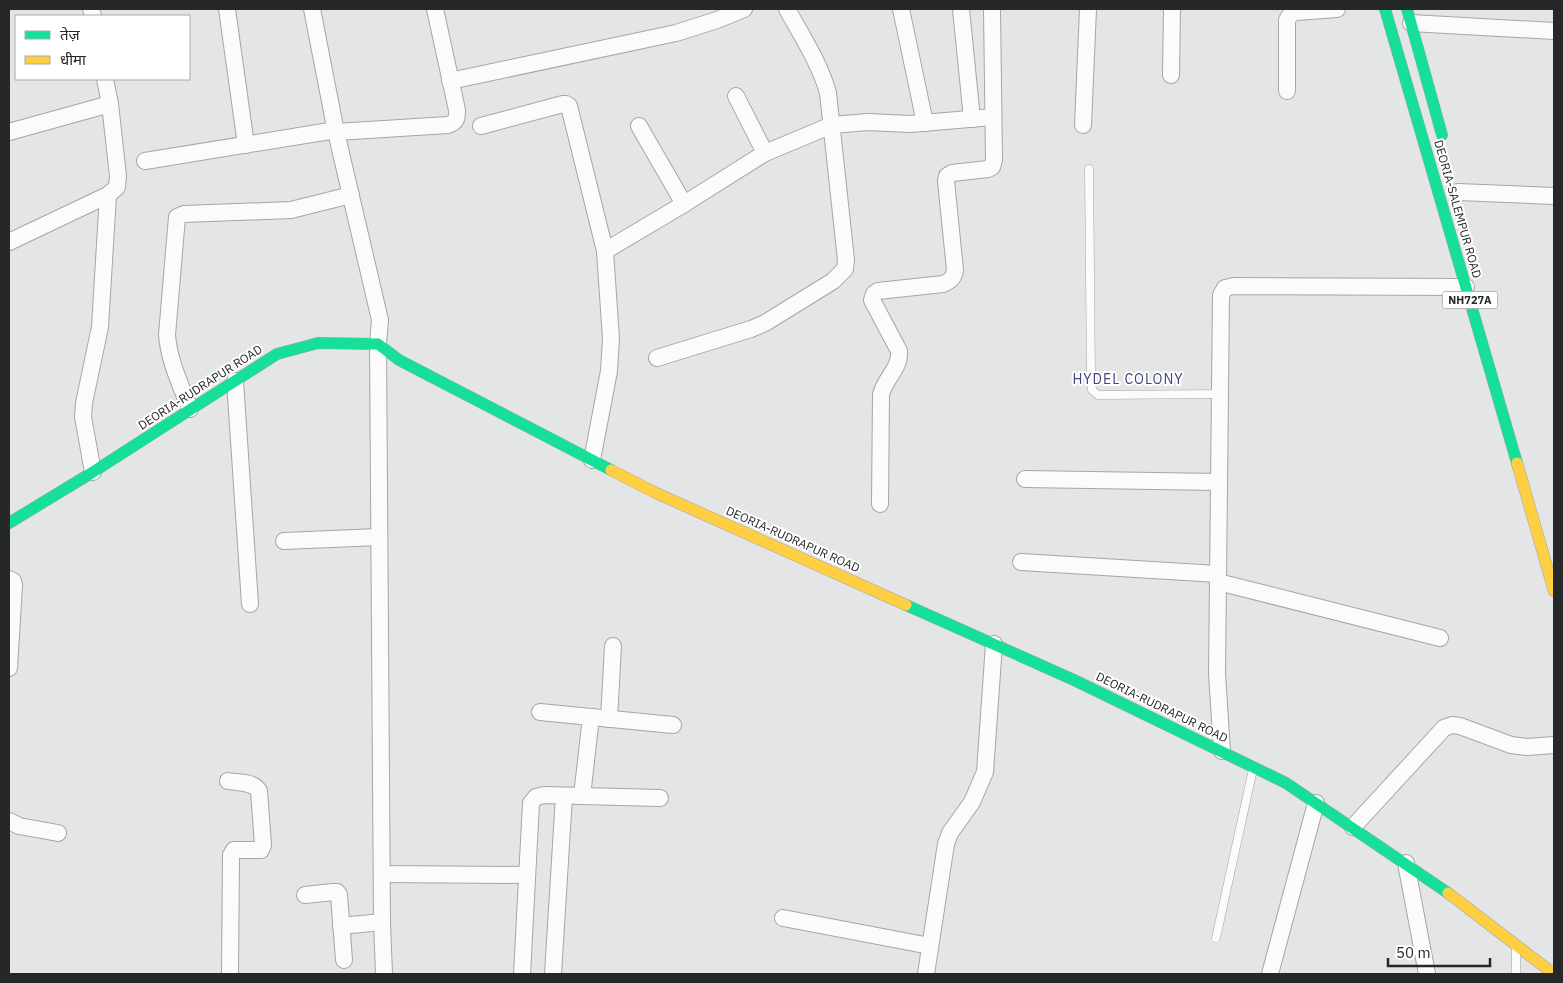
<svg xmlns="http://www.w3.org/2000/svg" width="1563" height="983" font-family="'IBM Plex Sans','Noto Sans Devanagari',sans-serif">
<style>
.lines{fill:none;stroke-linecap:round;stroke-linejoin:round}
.lane-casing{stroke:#a4a6a8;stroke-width:9}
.street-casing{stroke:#a4a6a8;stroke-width:18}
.fast-casing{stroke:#a4a6a8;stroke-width:12}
.slow-casing{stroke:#a4a6a8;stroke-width:12}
.lane{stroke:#fbfbfb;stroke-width:8}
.street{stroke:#fbfbfb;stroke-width:16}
.fast{stroke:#16e098;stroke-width:11}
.slow{stroke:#ffcf43;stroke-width:11}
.labels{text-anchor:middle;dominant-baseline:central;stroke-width:4;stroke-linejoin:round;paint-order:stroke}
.shield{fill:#fff;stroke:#676869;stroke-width:1}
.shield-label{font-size:11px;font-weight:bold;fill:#262729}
.street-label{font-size:12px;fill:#262729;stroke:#fff}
.neighbourhood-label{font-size:14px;letter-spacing:1px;fill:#424380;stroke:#fff}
</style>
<rect width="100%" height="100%" fill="#e3e5e7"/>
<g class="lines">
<defs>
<g id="lane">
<polyline points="1089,169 1091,380 1092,390 1098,395 1220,394"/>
<polyline points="1216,938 1253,769"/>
<polyline points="1516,974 1516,949"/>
</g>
<g id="street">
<polyline points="91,9 93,16"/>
<polyline points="227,9 246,145"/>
<polyline points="312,9 336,132 380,320 378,344 382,922 384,974"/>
<polyline points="901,9 925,123"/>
<polyline points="961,9 972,119"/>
<polyline points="1411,23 1554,31"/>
<polyline points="1171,75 1172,9"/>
<polyline points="450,81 676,33 717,20 744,9"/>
<polyline points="1287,91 1287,20 1291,14 1296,12 1337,9"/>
<polyline points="736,96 765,153"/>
<polyline points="1083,125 1088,9"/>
<polyline points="481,126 563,104 566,104 569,106 605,251"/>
<polyline points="639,126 684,204"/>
<polyline points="9,132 110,104"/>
<path d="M 336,132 L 448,125 C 457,122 457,118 457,110 L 435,9"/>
<polyline points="145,161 336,130"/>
<polyline points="1458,192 1554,196"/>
<polyline points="9,242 108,195 117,187 118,176 110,104 105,79"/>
<path d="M 657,358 L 751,329 L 765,323 L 833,281 L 845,269 L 846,260 L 828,93 C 820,64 802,36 787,9"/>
<polyline points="235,381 250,604"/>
<path d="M 190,409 C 181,386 169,361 167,335 L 177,217 L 184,214 L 291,210 L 351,195"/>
<polyline points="592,460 609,371 611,339 605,251 684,204 765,153 832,125 868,122 910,124 993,117"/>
<polyline points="93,472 83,417 84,403 100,327 108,195"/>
<polyline points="1025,479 1219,482"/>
<path d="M 880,504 L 881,395 C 884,379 901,368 899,351 L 872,300 L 874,294 L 878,291 L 943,284 C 950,281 954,278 955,270 L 946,181 L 947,176 L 952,173 L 988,169 L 992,167 L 994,160 L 992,9"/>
<polyline points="284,541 379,537"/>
<polyline points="1021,562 1218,574"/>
<polyline points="9,579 13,581 14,585 9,668"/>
<polyline points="1218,582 1440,638"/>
<polyline points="540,712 673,725"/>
<polyline points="609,719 613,646"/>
<polyline points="1222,751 1217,674 1221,295 1225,288 1234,286 1466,287"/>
<path d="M 228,781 C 238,783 253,781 259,791 L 263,845 L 261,850 L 234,850 L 231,855 L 230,974"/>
<polyline points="582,796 591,717"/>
<polyline points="9,821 19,826 58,833"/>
<polyline points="1353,827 1444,728 1452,725 1460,726 1511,745 1527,747 1554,745"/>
<polyline points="1406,863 1427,974"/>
<polyline points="382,874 527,875"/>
<polyline points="305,895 333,892 337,892 339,895 344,960"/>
<polyline points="783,918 930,946"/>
<polyline points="341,926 382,922"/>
<polyline points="522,974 531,803 536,797 544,795 660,798"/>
<polyline points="553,974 564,796"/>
<polyline points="926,974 946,844 950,833 972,802 985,772 994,644"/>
<polyline points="1270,974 1316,803"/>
</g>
<g id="fast">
<polyline points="1385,9 1517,463"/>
<polyline points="1407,9 1442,135"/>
<polyline points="9,523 93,472 277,354 318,343 378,344 399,360 611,470"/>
<polyline points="906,605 1074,680 1286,783 1448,893"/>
</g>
<g id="slow">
<polyline points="1517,463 1554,591"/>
<polyline points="611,470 656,493 906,605"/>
<polyline points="1448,893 1554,974"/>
</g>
</defs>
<!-- lane casing -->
<use href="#lane" class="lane-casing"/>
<!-- street casing -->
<use href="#street" class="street-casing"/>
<!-- fast casing -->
<use href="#fast" class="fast-casing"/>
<!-- slow casing -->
<use href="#slow" class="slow-casing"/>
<!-- lane -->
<use href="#lane" class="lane"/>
<!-- street -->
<use href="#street" class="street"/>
<!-- fast -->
<use href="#fast" class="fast"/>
<!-- slow -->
<use href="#slow" class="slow"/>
</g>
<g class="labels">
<!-- shield labels -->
<rect class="shield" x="1442.5" y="291.5" width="55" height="17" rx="4"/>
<g class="shield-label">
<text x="1470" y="300">NH727A</text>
</g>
<!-- street labels -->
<g class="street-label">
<text transform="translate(1458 209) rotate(74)">DEORIA-SALEMPUR ROAD</text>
<text transform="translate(200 387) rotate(-33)">DEORIA-RUDRAPUR ROAD</text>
<text transform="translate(793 539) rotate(24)">DEORIA-RUDRAPUR ROAD</text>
<text transform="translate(1162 707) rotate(26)">DEORIA-RUDRAPUR ROAD</text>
</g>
<!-- neighbourhood labels -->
<g class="neighbourhood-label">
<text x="1128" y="379">HYDEL COLONY</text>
</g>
</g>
<!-- border -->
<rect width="1563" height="983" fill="none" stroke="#262729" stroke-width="20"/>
<!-- legend -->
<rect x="15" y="15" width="175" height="65" fill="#ffffff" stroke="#a8a9a9"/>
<rect x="25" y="31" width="25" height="8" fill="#16e098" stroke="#a8a9a9"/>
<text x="60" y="40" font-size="15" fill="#262729">तेज़</text>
<rect x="25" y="56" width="25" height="8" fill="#ffcf43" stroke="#a8a9a9"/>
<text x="60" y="65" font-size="15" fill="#262729">धीमा</text>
<!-- scale -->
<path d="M1388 958v8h102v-8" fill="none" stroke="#262729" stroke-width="2.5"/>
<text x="1396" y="958" font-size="15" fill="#262729" stroke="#ffffff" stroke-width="4" paint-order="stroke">50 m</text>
</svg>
